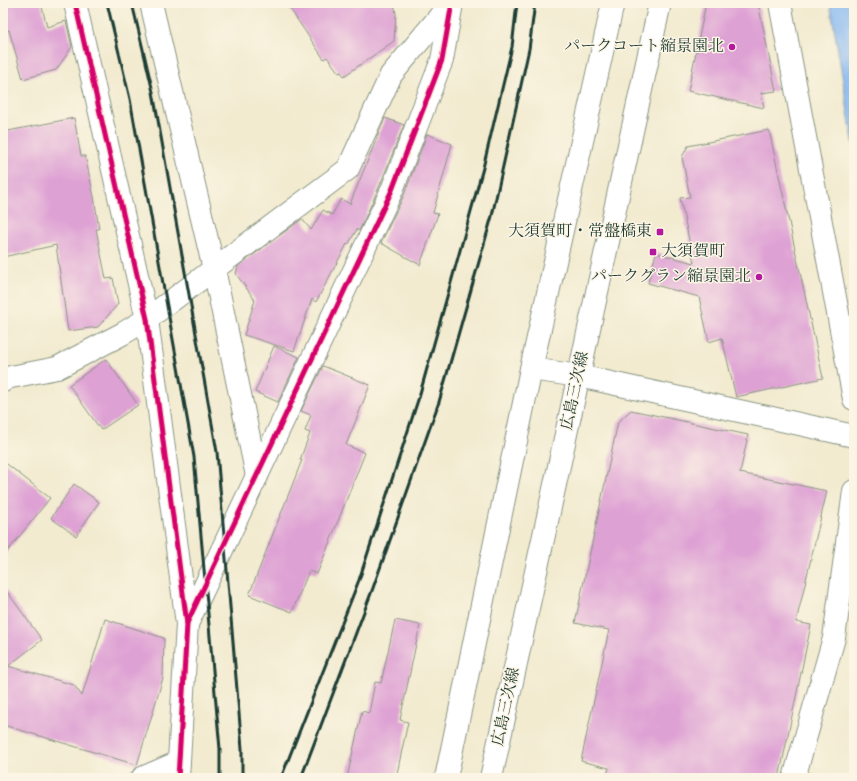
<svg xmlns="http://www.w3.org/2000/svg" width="857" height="781" font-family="'Sorts Mill Goudy','Noto Serif JP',serif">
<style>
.water{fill:#85b8f2;stroke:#527a93}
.building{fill:#dea1d4}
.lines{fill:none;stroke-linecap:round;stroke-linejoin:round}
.minor-casing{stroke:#889482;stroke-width:24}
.major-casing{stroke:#889482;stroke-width:24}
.minor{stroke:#fff;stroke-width:22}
.major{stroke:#fff;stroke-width:22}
.rail{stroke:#1f3d34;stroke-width:3}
.cycleway-casing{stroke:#fcf5e5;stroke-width:8}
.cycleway{stroke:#d6006c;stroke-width:5}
.poi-dot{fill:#b5179e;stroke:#fcf5e5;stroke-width:1.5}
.labels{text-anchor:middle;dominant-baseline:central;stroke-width:3;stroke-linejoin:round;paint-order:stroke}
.poi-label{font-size:16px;fill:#1f3d34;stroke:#fcf5e5;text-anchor:end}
.street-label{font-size:16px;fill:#1f3d34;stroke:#fcf5e5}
</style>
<rect width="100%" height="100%" fill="#fcf5e5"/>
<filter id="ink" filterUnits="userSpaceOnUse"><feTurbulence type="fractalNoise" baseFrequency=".025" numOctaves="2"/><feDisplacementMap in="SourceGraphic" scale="8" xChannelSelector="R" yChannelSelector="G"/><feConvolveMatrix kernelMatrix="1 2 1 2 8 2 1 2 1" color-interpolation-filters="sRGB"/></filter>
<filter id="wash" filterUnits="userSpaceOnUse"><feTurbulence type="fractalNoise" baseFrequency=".012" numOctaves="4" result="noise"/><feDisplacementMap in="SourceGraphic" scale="16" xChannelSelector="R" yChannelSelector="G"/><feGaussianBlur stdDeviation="0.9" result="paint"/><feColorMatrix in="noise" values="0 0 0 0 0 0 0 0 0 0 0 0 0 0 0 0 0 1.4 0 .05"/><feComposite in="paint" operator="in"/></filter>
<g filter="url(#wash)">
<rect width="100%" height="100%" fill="#f2ebd0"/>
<!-- water -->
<polygon class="water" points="830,3 854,3 854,148"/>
<g id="blocks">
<!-- building -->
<g class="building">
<polygon points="3,3 41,3 47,27 66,21 72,47 56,70 23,79 9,30 3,31"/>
<polygon points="286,3 394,3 396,14 394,41 344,76 341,72 339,73 327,57 324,59"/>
<polygon points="706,3 758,3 776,91 761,93 764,108 688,91"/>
<polygon points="74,118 81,156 85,156 94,197 99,229 96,229 106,279 113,278 118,304 98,327 68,331 56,245 3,257 3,132"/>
<polygon points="385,118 404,125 380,185 359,231 357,229 348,245 347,244 316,302 312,299 294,351 244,335 255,300 236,274 238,266 302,219 311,230 323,210 332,215 341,199 350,204"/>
<polygon points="769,130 823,378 736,397 722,338 709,342 699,297 648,283 656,253 694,263 680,198 690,197 682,157 688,146"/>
<polygon points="427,134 452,144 433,213 438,214 420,265 381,243 404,195"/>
<polygon points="274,346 299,357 278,402 255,392"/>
<polygon points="106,359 138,405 101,430 69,385"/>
<polygon points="323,366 370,385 346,445 365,453 317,574 309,571 292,612 249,595 302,460 300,460 310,433 305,431 311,415 301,411"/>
<polygon points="631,410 748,435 740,473 827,491 796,622 811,625 779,778 606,778 609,768 581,761 609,630 575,623 618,422"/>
<polygon points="3,461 50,498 3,557"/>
<polygon points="74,484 99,502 76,536 51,518"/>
<polygon points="3,586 42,640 8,666 74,685 82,696 105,619 164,638 163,678 137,765 3,725"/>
<polygon points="395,620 420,625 400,720 408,722 396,778 347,778 362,711 369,713 375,682 381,683"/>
</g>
</g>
</g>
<g filter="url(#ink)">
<use href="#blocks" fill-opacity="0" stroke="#889482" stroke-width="1"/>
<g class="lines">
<defs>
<g id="minor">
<polyline points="75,3 147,319 187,624 178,778"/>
<polyline points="151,3 214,269 257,476"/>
<polyline points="780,3 854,399"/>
<polyline points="531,369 579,376 854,436"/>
<polyline points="3,381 6,378 57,368 122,334 147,319 348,169 391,75 451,3"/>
<polyline points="187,624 392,190 442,60 452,3"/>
<polyline points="142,778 179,762"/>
<polyline points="794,778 834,638 854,491"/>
</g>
<g id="major">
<polyline points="446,778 531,369 613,3"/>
<polyline points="491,778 660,3"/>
</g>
</defs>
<!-- minor casing -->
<use href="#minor" class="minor-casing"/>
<!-- major casing -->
<use href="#major" class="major-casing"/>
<!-- minor -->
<use href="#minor" class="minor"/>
<!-- major -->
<use href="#major" class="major"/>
<!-- rail -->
<g class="rail">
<polyline points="107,3 130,99 194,457 220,749 220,778"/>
<polyline points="132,3 153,92 217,452 242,749 242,778"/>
<polyline points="281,778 359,580 419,397 483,168 512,47 517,3"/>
<polyline points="301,778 373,588 439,402 492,216 529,49 535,3"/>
</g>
<defs>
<g id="cycleway">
<polyline points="75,3 147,319 187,624 178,778"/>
<polyline points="187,623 392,190 442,60 452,3"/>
</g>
</defs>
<!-- cycleway casing -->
<use href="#cycleway" class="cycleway-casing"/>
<!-- cycleway -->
<use href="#cycleway" class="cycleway"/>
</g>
</g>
<!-- markers -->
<g class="poi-dot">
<circle cx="732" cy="47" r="4"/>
<rect x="656" y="228" width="8" height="8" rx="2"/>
<rect x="649" y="248" width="8" height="8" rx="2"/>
<circle cx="759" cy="277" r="4"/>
</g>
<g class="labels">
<!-- poi labels -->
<g class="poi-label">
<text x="724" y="47">パークコート縮景園北</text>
<text x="652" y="232">大須賀町・常盤橋東</text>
<text x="661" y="252" text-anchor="start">大須賀町</text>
<text x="751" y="277">パークグラン縮景園北</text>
</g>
<!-- street labels -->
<g class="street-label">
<text transform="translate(576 391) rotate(-78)">広島三次線</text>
<text transform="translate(507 707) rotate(-78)">広島三次線</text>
</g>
</g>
<!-- margin -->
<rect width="857" height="781" fill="none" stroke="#fcf5e5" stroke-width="16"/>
</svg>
